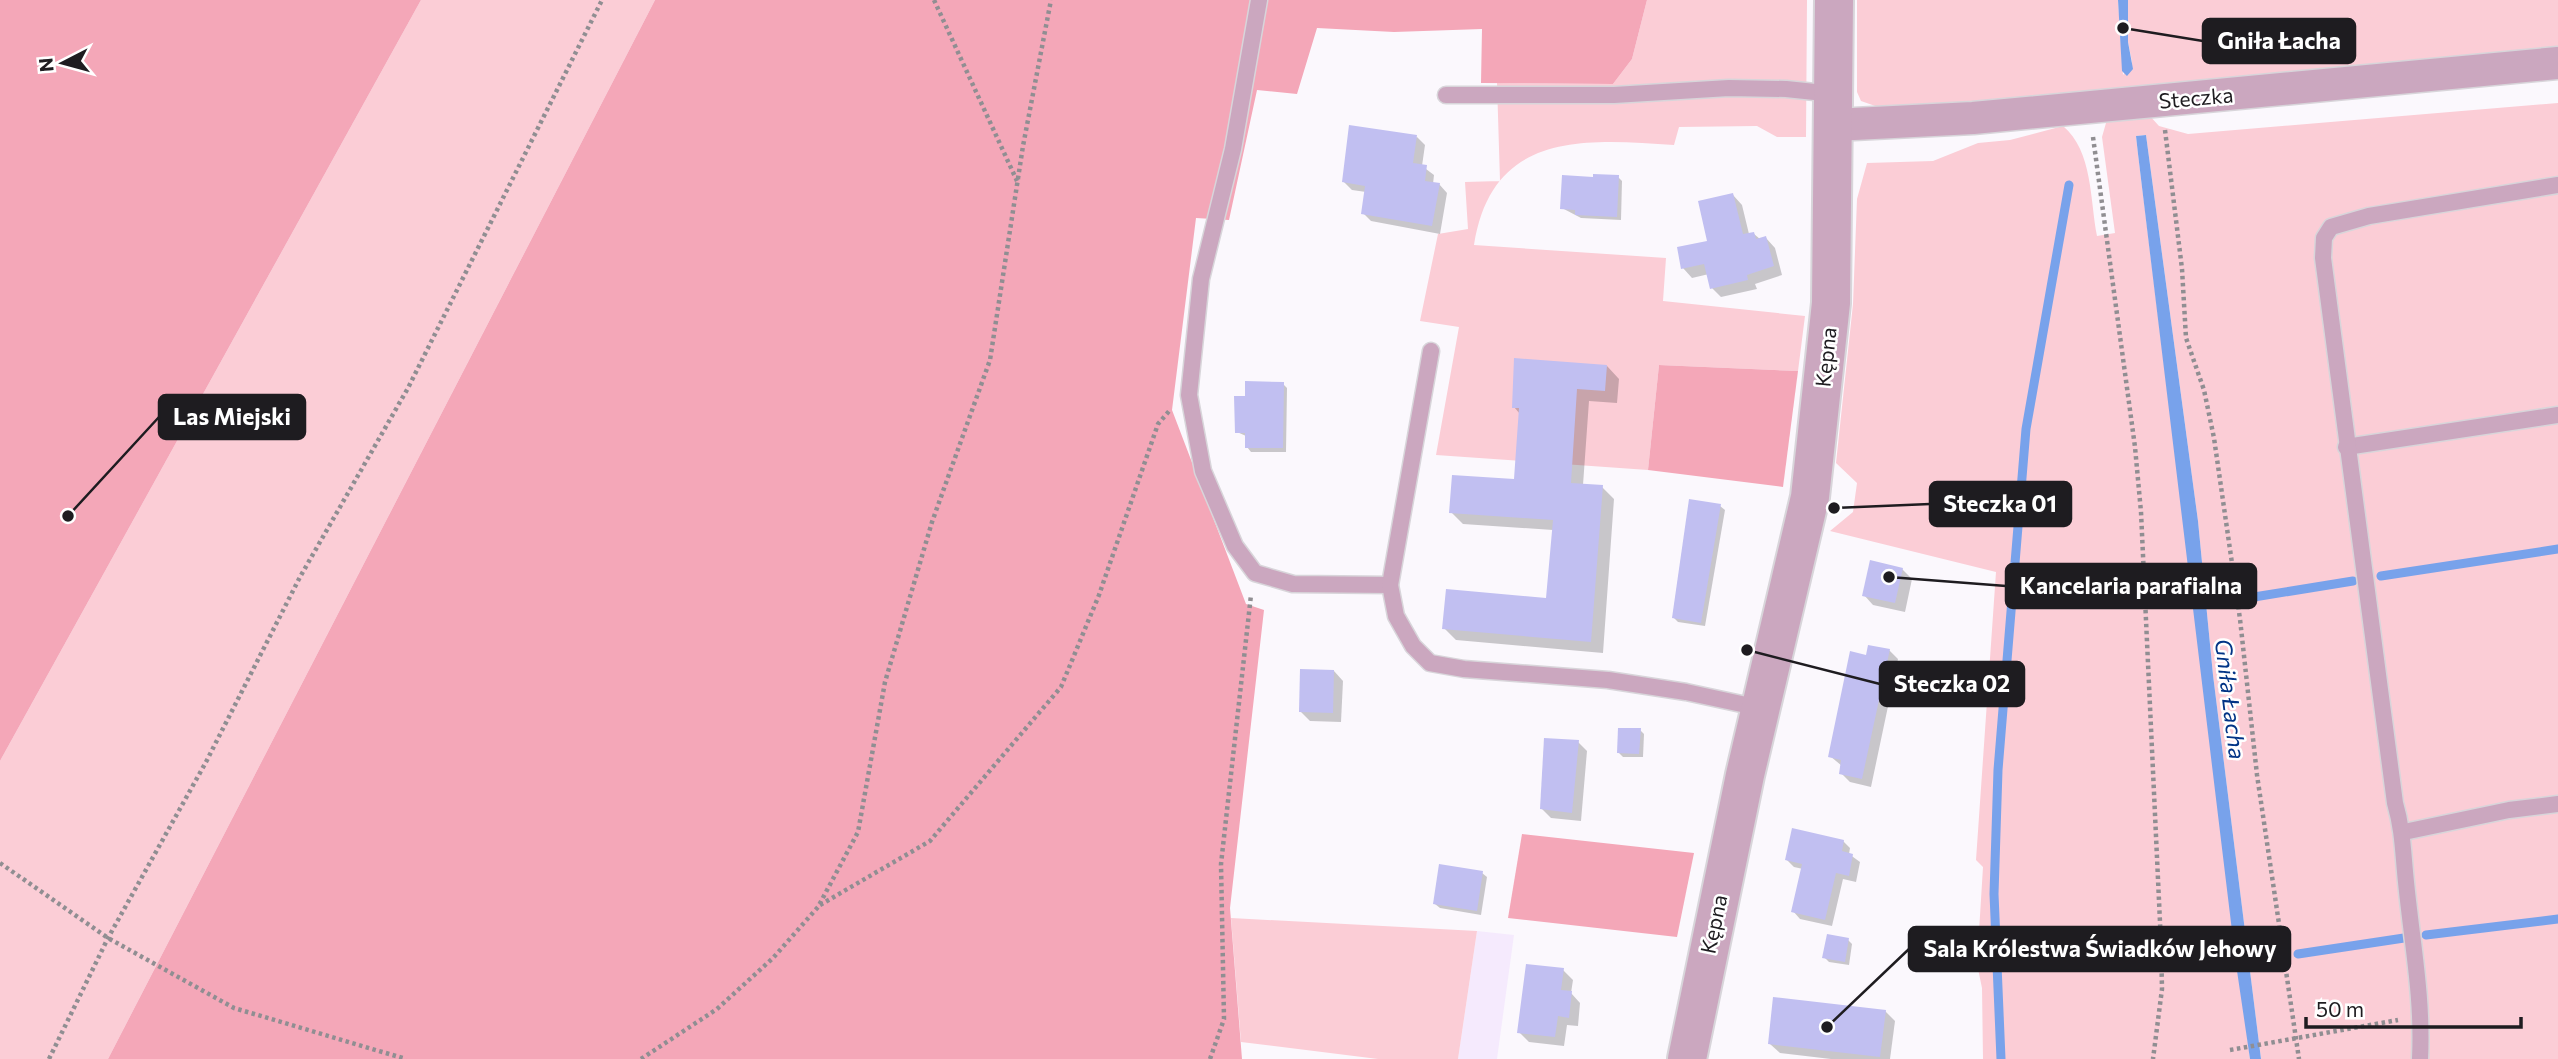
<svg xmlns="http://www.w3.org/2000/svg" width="2558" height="1059" font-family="Commissioner,sans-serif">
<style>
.built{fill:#f5eafd}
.green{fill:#fbcdd6}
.forest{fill:#f4a7b8}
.water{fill:#78a2eb}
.shadow{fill:#0003}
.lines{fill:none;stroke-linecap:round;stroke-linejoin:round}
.stream{stroke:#78a2eb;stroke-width:9}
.building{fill:#c1bff1}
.service-casing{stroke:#d8d5da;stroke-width:19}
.minor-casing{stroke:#d8d5da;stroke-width:35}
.tertiary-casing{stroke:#d8d5da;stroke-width:42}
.path{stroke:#908e92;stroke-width:4.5;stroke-dasharray:3.5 3.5;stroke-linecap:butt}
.service{stroke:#cba7bf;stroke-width:16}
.minor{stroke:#cba7bf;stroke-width:32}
.tertiary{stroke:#cba7bf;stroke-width:38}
.labels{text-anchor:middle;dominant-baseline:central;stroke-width:5;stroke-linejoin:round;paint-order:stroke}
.street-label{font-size:21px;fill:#1e1c20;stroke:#fff}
.water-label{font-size:23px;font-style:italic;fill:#023486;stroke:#fff}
.leader{fill:none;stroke:#1e1c20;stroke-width:2.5}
.callout-dot{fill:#1e1c20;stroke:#fff;stroke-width:2.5}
.callout{fill:#1e1c20;stroke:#1e1c20;stroke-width:2.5}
.callout-label{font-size:23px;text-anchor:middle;font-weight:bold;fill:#fff}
</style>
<rect width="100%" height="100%" fill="#fbf8fd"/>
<!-- built -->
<polygon class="built" points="1477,931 1514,935 1497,1059 1458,1059"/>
<!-- green -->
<g class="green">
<polygon points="421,0 655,0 108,1059 0,1059 0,761"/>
<path d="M 1647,0 L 1807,0 L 1806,137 L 1777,137 L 1757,126 L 1679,127 L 1674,145 C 1584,139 1492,131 1474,245 L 1666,258 L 1663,301 L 1805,316 L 1798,371 L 1659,365 L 1648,470 L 1436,455 L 1459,327 L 1420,321 L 1438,234 L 1468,229 L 1465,182 L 1500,181 L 1497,83 L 1613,84 L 1632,59 Z"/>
<polygon points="1857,0 2118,0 2123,75 2132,62 2128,42 2128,0 2558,0 2558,55 2123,94 1881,108 1861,101 1857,92"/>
<path d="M 2558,103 L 2558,1059 L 2261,1059 L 2213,675 L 2198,521 L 2146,135 L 2136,136 L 2138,154 L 2250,1059 L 1983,1059 L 1982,988 L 1977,964 L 1983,867 L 1976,860 L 1996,572 L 1830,531 L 1853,512 L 1857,483 L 1836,463 L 1853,304 L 1857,199 L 1867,163 L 1933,161 L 1978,143 L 2010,140 L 2063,126 C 2093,151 2090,201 2097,236 L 2115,233 L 2102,137 L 2106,123 L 2114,118 L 2149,115 L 2159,126 L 2188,134 Z"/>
<polygon points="1231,918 1477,931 1458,1059 1378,1059 1241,1042"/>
</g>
<!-- forest -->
<g class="forest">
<polygon points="0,0 421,0 0,761"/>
<polygon points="655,0 1647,0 1632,59 1613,84 1481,83 1482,29 1394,32 1317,28 1297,94 1257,90 1229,220 1196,218 1172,410 1246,604 1264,610 1230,908 1242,1059 108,1059"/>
<polygon points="1659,365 1798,371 1783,487 1648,470"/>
<polygon points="1522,834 1694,853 1677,937 1508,918"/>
</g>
<!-- water -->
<g class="water">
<polygon points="2118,0 2128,0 2128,42 2133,69 2127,76 2122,71"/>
<polygon points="2146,135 2198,521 2213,675 2261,1059 2250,1059 2236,964 2138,154 2136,136"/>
</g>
<!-- shadow -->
<g class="shadow">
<polygon points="1417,137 1425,145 1422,166 1434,175 1433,184 1439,184 1447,193 1440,234 1371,221 1363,213 1366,192 1352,190 1343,181"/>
<polygon points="1618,177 1622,181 1621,220 1581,218 1562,208 1595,179"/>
<polygon points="1733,195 1742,205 1749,234 1754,234 1760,239 1766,238 1775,248 1782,275 1755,284 1757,289 1721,297 1712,288 1709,274 1692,278 1683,268 1710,242"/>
<polygon points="1607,366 1619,379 1617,403 1589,401 1583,485 1602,487 1614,499 1603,653 1456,640 1444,628 1548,600 1553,530 1463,524 1451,512 1516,481 1520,414 1514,407"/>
<polygon points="1283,384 1287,388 1286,452 1251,452 1247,447 1246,436 1237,432"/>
<polygon points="1720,506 1725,510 1705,626 1678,622 1674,618"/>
<polygon points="1902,569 1912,579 1905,612 1873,605 1864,595"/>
<polygon points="1889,650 1898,659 1871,787 1850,782 1841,773 1842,766 1830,756 1868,657"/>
<polygon points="1334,671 1343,681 1341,722 1310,721 1301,712"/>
<polygon points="1640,730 1644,734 1643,757 1623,757 1618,752"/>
<polygon points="1578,742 1587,751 1581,821 1551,818 1542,809"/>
<polygon points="1843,841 1850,848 1849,854 1860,862 1856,882 1843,879 1832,926 1800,919 1793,911 1803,869 1794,867 1787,860"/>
<polygon points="1482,873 1487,877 1481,915 1440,908 1435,904"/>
<polygon points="1848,940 1852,944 1849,965 1829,962 1824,957"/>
<polygon points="1563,970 1573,980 1571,993 1580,1003 1578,1026 1567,1025 1564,1046 1529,1042 1519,1032"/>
<polygon points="1885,1011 1895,1021 1890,1059 1831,1059 1780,1053 1770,1044"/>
</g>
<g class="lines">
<!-- stream -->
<g class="stream">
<polyline points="2381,576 2558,549"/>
<polyline points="2254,597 2353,581"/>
<polyline points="2201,605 2229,600"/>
<polyline points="2426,935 2558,919"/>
<polyline points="2298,954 2404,938"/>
<polyline points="2244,960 2274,958"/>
<polyline points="2001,1059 1994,894 1998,770 2026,429 2069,185"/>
</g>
</g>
<!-- building -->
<g class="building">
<polygon points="1349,125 1417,135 1413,163 1427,165 1425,181 1440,183 1432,226 1361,214 1365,186 1342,182"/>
<polygon points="1593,174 1619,175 1617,217 1575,215 1575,210 1560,209 1562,175 1593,177"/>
<polygon points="1733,193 1743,234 1754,232 1756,239 1766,236 1774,266 1747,275 1748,280 1710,289 1704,264 1681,269 1677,247 1707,241 1698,201"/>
<polygon points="1514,358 1607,365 1605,391 1577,389 1571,483 1603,485 1591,642 1442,629 1446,589 1546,598 1553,520 1449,513 1452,475 1514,479 1519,408 1512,408"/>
<polygon points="1245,381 1284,382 1283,448 1245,448 1245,433 1235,433 1234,396 1245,396"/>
<polygon points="1689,499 1721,504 1701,623 1672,618"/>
<polygon points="1870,560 1903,568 1895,603 1862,596"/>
<polygon points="1868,645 1890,649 1862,779 1839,774 1841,760 1828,757 1850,651 1866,655"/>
<polygon points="1300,669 1334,670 1333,713 1299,712"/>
<polygon points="1618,728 1641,728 1639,754 1617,753"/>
<polygon points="1544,738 1579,740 1572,813 1540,809"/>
<polygon points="1792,828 1844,840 1842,851 1853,854 1849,876 1836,873 1825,920 1791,912 1802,864 1785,860"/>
<polygon points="1439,864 1483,871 1477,911 1433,904"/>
<polygon points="1827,934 1849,938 1845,962 1822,958"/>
<polygon points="1526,964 1564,968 1561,990 1572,991 1569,1018 1558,1016 1555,1037 1517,1033"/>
<polygon points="1773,997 1886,1010 1880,1057 1768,1044"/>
</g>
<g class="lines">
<defs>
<g id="service">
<polyline points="1259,0 1233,149 1201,279 1189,395 1203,471 1235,546 1255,573 1293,584 1390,585"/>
<polyline points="1446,95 1614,95 1729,88 1786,89 1834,94"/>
<polyline points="1431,351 1390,585 1396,616 1413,646 1430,663 1464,669 1608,680 1686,692 1760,708"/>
<polyline points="2346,447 2558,415"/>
<polyline points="2404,832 2509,810 2558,804"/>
<path d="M 2420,1059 C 2423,997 2412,943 2406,882 C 2403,854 2403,830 2395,803 L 2323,258 L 2324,238 L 2331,227 L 2369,216 L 2558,185"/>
</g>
<polyline id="minor" points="1834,125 1973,118 2558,63"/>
<polyline id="tertiary" points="1687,1059 1745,775 1810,497 1831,303 1834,0"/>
</defs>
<!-- service casing -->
<use href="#service" class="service-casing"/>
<!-- minor casing -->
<use href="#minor" class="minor-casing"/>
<!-- tertiary casing -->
<use href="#tertiary" class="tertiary-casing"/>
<!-- path -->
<g class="path">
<polyline points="934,0 1017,181"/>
<polyline points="2165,130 2182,269 2186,338 2204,390 2214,438 2240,619 2257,775 2299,1059"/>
<polyline points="2093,137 2135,447 2141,512 2161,944 2162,989 2153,1059"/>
<polyline points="0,863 108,938 234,1008 406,1059"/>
<polyline points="820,905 930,841 1061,687 1099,595 1158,424 1170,410"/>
<polyline points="2230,1050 2398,1020"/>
<polyline points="49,1059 108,938 206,762 300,577 408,388 602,0"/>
<polyline points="641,1059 717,1009 773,958 818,907 858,832 885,682 932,522 990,360 1023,146 1051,0"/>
<polyline points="1210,1059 1224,1019 1221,864 1251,595"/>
</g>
<!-- service -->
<use href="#service" class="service"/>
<!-- minor -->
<use href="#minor" class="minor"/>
<!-- tertiary -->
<use href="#tertiary" class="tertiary"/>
</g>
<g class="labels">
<!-- street labels -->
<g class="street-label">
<text transform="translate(2196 97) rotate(-5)">Steczka</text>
<text transform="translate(1825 357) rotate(-84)">Kępna</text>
<text transform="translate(1713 924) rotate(-78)">Kępna</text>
</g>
<!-- water labels -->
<g class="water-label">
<text transform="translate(2231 699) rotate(83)">Gniła Łacha</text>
</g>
</g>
<!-- callouts -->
<path class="leader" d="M2123 28L2203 41M68 516L159 417M1834 508L1930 504M1889 577L2006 586M1747 650L1880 684M1827 1027L1909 949"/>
<g class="callout-dot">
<circle cx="2123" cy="28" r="7"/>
<circle cx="68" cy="516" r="7"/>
<circle cx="1834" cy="508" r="7"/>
<circle cx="1889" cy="577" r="7"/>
<circle cx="1747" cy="650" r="7"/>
<circle cx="1827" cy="1027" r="7"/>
</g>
<g class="callout">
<rect x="2203" y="19" width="152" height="44" rx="7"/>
<rect x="159" y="395" width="146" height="44" rx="7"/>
<rect x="1930" y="482" width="141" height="44" rx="7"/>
<rect x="2006" y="564" width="250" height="44" rx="7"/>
<rect x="1880" y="662" width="144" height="44" rx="7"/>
<rect x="1909" y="927" width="381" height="44" rx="7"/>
</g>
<g class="callout-label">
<text x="2279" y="49">Gniła Łacha</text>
<text x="232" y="425">Las Miejski</text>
<text x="2000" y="512">Steczka 01</text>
<text x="2131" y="594">Kancelaria parafialna</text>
<text x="1952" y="692">Steczka 02</text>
<text x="2100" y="957">Sala Królestwa Świadków Jehowy</text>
</g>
<!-- north arrow -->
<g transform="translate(63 63) rotate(264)" stroke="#ffffff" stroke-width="5" paint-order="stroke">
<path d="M0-5L12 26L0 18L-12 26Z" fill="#1e1c20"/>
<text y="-10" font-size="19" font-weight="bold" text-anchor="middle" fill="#1e1c20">N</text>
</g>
<!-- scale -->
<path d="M2306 1017v10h215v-10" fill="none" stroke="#1e1c20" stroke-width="3.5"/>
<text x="2316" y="1017" font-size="21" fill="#1e1c20" stroke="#ffffff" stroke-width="5" paint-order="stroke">50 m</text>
</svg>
